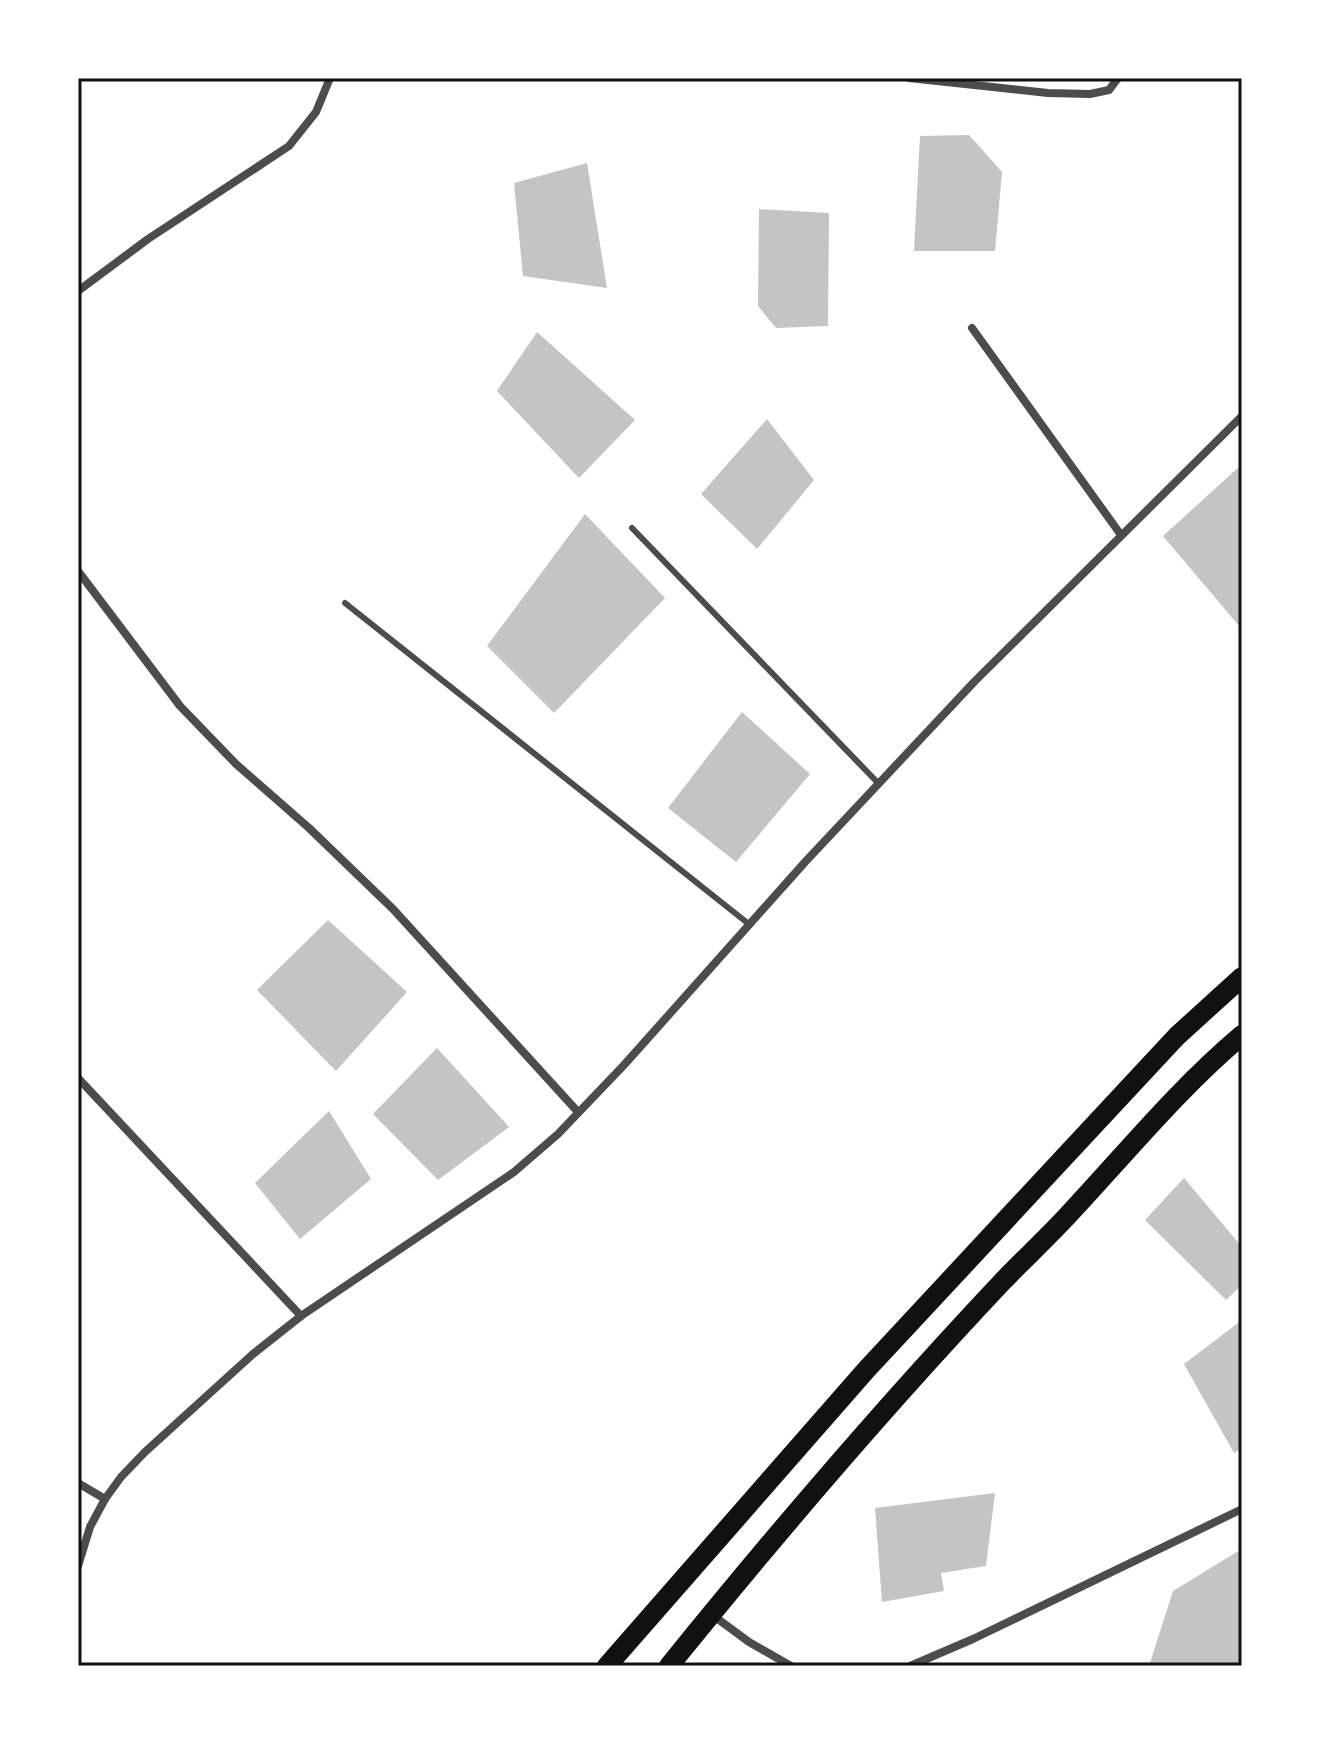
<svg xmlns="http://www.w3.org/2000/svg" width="1320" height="1744" font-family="'Space Grotesk',sans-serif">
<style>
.building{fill:#c4c4c4}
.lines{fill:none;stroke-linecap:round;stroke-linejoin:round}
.service{stroke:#4c4c4c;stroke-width:6}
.minor{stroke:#4c4c4c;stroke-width:8}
.primary{stroke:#111;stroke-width:20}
.neatline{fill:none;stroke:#111;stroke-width:3}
</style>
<rect width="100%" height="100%" fill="#fff"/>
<!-- building -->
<g class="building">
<polygon points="969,135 1002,172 995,251 914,251 920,136"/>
<polygon points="587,163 607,288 523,276 514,183"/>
<polygon points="759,209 829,213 828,326 776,328 758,306"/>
<polygon points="537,332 635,420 579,478 497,391"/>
<polygon points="767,419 814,480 757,549 701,494"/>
<polygon points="1240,466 1242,468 1240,627 1163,536"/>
<polygon points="585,514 665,598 554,713 487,646"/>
<polygon points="742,712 810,774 736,862 668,808"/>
<polygon points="328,920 407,992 336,1071 257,990"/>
<polygon points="437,1048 509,1127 438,1180 373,1114"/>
<polygon points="329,1111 371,1179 300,1239 255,1183"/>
<polygon points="1184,1178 1242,1247 1242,1285 1226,1300 1145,1220"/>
<polygon points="1242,1320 1242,1448 1234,1453 1184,1364"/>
<polygon points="995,1493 986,1566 941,1573 944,1591 882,1602 875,1508"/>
<polygon points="1240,1550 1242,1666 1149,1666 1173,1591"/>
</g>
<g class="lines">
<!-- service -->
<g class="service">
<polyline points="632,528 879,784"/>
<polyline points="345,603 750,925"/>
</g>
<!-- minor -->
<g class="minor">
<polyline points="909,78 1048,93 1090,94 1109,90 1118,78"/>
<polyline points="78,291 148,239 289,146 316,112 330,78"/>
<polyline points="972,328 1121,535"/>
<polyline points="78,571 180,706 236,764 309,828 393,909 578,1112"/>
<polyline points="78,1078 301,1316"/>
<polyline points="78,1483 105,1499"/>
<polyline points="78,1566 90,1527 105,1499 121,1477 145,1452 253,1354 301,1316 514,1172 558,1134 624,1065 806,861 975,681 1242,416"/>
<polyline points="711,1614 749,1642 791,1666"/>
<polyline points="910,1666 973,1639 1242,1509"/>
</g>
<!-- primary -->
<g class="primary">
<polyline points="607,1666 867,1369 1177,1036 1242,977"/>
<path d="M 669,1666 C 775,1535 886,1405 1002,1282 C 1024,1259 1048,1237 1070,1213 C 1126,1153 1179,1088 1242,1035"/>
</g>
</g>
<!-- border -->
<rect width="1320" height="1744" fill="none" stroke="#ffffff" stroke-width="160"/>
<rect x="80" y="80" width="1160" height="1584" class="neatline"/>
</svg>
